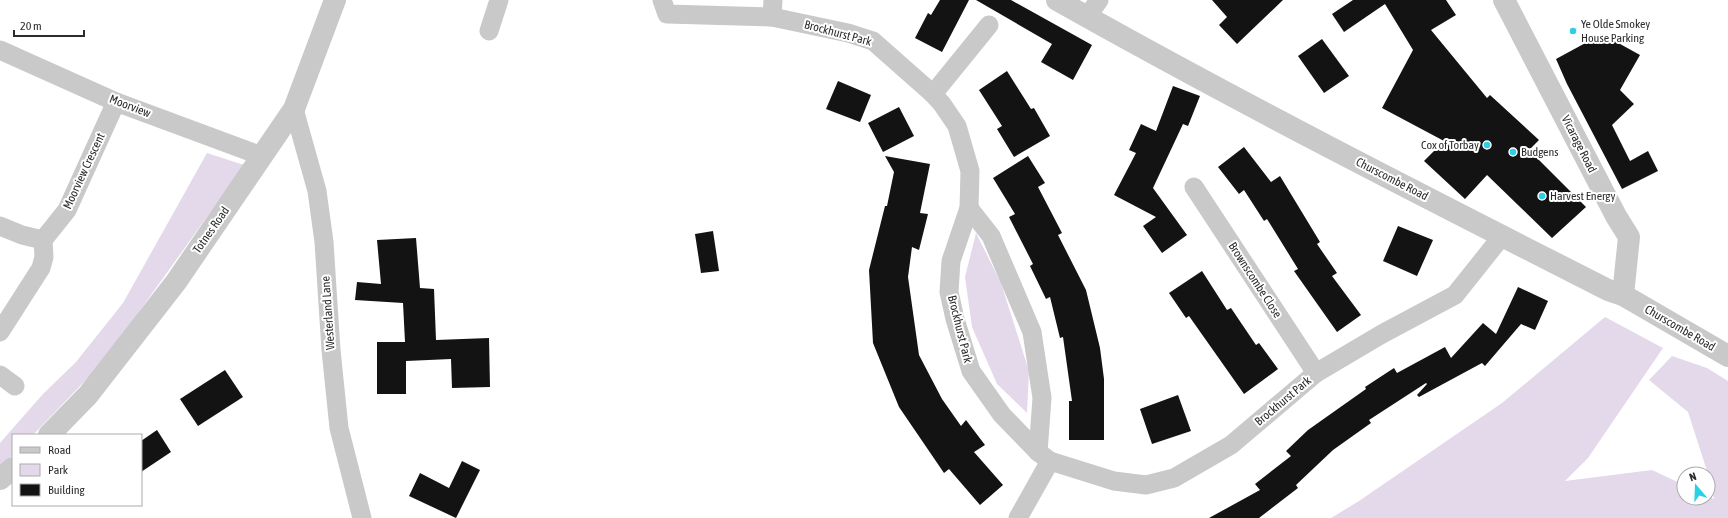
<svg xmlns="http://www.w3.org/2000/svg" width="1728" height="518" font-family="'Asap Condensed',sans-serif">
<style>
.green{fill:#e4d9ea}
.building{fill:#131313}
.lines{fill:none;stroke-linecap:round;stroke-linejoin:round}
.minor{stroke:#c9c9c9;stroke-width:19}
.tertiary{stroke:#c9c9c9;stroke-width:22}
.poi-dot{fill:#2bd0e5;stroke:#fff;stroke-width:1.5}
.labels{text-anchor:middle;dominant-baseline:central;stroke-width:4;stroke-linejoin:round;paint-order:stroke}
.poi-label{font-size:12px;fill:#2c2c2c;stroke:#fff;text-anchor:start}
.street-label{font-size:12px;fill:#2c2c2c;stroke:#fff}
</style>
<rect width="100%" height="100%" fill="#fff"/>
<!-- green -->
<g class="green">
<polygon points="207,153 244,165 103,362 33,435 13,435 13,455 0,468 0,443 43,394 76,362 123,303"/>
<polygon points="976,233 1001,283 1029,371 1027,413 997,384 972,327 965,277"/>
<polygon points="1605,317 1663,348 1588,458 1565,481 1652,470 1684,485 1684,498 1708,498 1708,496 1714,499 1708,474 1688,412 1649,380 1672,356 1707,368 1728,381 1728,518 1331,518 1359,501 1502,403"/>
</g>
<!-- building -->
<g class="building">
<polygon points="940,0 969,0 942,52 915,38 928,13 931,15"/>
<polygon points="976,0 1011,0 1092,45 1073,80 1041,62 1052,44"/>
<polygon points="1212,0 1283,0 1237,44 1219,25 1227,17"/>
<polygon points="1353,0 1446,0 1456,15 1431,30 1487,98 1490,95 1539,140 1529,150 1586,207 1552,238 1487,175 1465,199 1424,161 1444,141 1382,108 1413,50 1385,4 1344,32 1332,14"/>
<polygon points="1602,34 1640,55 1620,90 1634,104 1612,125 1630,161 1648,151 1658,171 1622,189 1567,84 1556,59"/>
<polygon points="1322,39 1349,76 1324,93 1298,56"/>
<polygon points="1007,71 1031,109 1034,108 1050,136 1014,157 997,129 1002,126 979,90"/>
<polygon points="838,81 871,95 860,122 826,109"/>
<polygon points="1173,86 1200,96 1188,126 1183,124 1153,188 1187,235 1162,253 1143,226 1156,217 1114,195 1136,153 1129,150 1141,124 1156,131"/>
<polygon points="899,107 914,136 883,152 868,123"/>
<polygon points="1244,147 1271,182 1280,176 1320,242 1317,244 1337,273 1332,276 1361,315 1337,332 1294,271 1298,269 1267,219 1264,221 1244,190 1239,194 1218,167"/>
<polygon points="885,156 930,164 920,213 928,214 919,250 912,247 908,277 919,355 942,399 961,426 966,420 985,445 974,452 1003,485 980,505 949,469 944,473 899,407 873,343 869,270 885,206 887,206 894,172"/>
<polygon points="1028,156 1045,183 1038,187 1062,233 1058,235 1086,290 1100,348 1104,379 1104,440 1069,440 1069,401 1072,401 1063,337 1060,338 1050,297 1046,299 1030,266 1033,264 1009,217 1015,214 993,178"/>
<polygon points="1398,226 1433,240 1417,276 1383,261"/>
<polygon points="713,231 719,271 701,273 695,234"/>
<polygon points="416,238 420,288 434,289 436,340 489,338 490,387 452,388 451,359 406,361 406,394 377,394 377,342 405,342 403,303 355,300 357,282 381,284 377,240"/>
<polygon points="1202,271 1227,310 1231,308 1256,345 1259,343 1278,369 1244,394 1189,316 1186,318 1169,293"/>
<polygon points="1518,287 1548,301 1535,330 1521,324 1485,366 1482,363 1419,397 1417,395 1427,384 1426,383 1369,420 1371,423 1333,450 1296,485 1298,488 1259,518 1209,518 1260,490 1255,484 1291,456 1286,451 1308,430 1366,389 1365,387 1394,368 1397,373 1445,347 1451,358 1483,323 1496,334"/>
<polygon points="225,370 243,397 198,426 180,399"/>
<polygon points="1178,395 1191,431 1152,444 1140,409"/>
<polygon points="157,430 171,452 141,472 141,441"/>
<polygon points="462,461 480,470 456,518 409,496 420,473 449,488"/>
</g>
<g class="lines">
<!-- minor -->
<g class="minor">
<polyline points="662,0 667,14 772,17 848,33 873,41 933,94 942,104 957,126 970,171 969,208 951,261 949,292 955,319 971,371 1002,415 1038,452 1050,461 1114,481 1146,485 1174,478 1231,445 1316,373 1382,334 1455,295 1502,236"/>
<polyline points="772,17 773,0"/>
<polyline points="1087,17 1099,0"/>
<polyline points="489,31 499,0"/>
<polyline points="0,50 116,102 262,156"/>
<polyline points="933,94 989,25"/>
<polyline points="294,109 317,191 324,242 331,350 339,428 362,518"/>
<polyline points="1194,187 1316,373"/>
<polyline points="969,208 991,236 1032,332 1042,398 1038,452"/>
<polyline points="0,226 22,235 43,240 67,210 116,102"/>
<polyline points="0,332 41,268 44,257 43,240"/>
<polyline points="0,375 15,386"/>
<polyline points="1018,518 1050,461"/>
</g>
<!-- tertiary -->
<g class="tertiary">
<path d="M 1057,0 C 1238,102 1423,196 1608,290 L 1623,295 L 1728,356"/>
<polyline points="1504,0 1616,216 1629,237 1623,295"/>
<polyline points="49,435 88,395 176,282 294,109 335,0"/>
<polyline points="0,479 13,468"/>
</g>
</g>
<!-- markers -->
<g class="poi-dot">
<circle cx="1573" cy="31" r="4"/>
<circle cx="1487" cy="145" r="4"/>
<circle cx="1513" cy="152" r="4"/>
<circle cx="1542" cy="196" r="4"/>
</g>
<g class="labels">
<!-- poi labels -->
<g class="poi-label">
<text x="1581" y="24">Ye Olde Smokey<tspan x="1581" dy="14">House Parking</tspan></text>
<text x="1479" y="145" text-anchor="end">Cox of Torbay</text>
<text x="1521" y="152">Budgens</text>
<text x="1550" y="196">Harvest Energy</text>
</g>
<!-- street labels -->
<g class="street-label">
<text transform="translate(838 33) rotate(15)">Brockhurst Park</text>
<text transform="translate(130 106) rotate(21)">Moorview</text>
<text transform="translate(1579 144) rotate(63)">Vicarage Road</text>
<text transform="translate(84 171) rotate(-65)">Moorview Crescent</text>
<text transform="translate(1392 179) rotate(27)">Churscombe Road</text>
<text transform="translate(211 230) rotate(-55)">Totnes Road</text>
<text transform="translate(1255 280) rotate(57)">Brownscombe Close</text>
<text transform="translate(328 313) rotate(-94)">Westerland Lane</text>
<text transform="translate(1680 328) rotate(30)">Churscombe Road</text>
<text transform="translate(960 329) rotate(76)">Brockhurst Park</text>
<text transform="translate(1283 401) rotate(-40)">Brockhurst Park</text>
</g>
</g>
<!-- legend -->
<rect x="12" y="434" width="130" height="72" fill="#ffffff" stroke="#ababab"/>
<rect x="20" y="447" width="20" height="6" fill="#c9c9c9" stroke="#ababab"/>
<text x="48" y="454" font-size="12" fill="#2c2c2c">Road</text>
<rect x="20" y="464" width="20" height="12" fill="#e4d9ea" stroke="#ababab"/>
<text x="48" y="474" font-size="12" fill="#2c2c2c">Park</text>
<rect x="20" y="484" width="20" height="12" fill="#131313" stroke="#ababab"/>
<text x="48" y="494" font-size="12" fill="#2c2c2c">Building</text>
<!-- north arrow -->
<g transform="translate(1696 486) rotate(341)"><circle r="19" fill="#ffffff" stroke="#ababab"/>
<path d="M0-3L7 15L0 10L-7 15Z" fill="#2bd0e5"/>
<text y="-6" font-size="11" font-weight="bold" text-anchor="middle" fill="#2c2c2c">N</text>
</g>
<!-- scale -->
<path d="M14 30v6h70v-6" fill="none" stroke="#2c2c2c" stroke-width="2"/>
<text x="20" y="30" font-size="12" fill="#2c2c2c" stroke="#ffffff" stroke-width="3" paint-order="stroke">20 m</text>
</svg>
